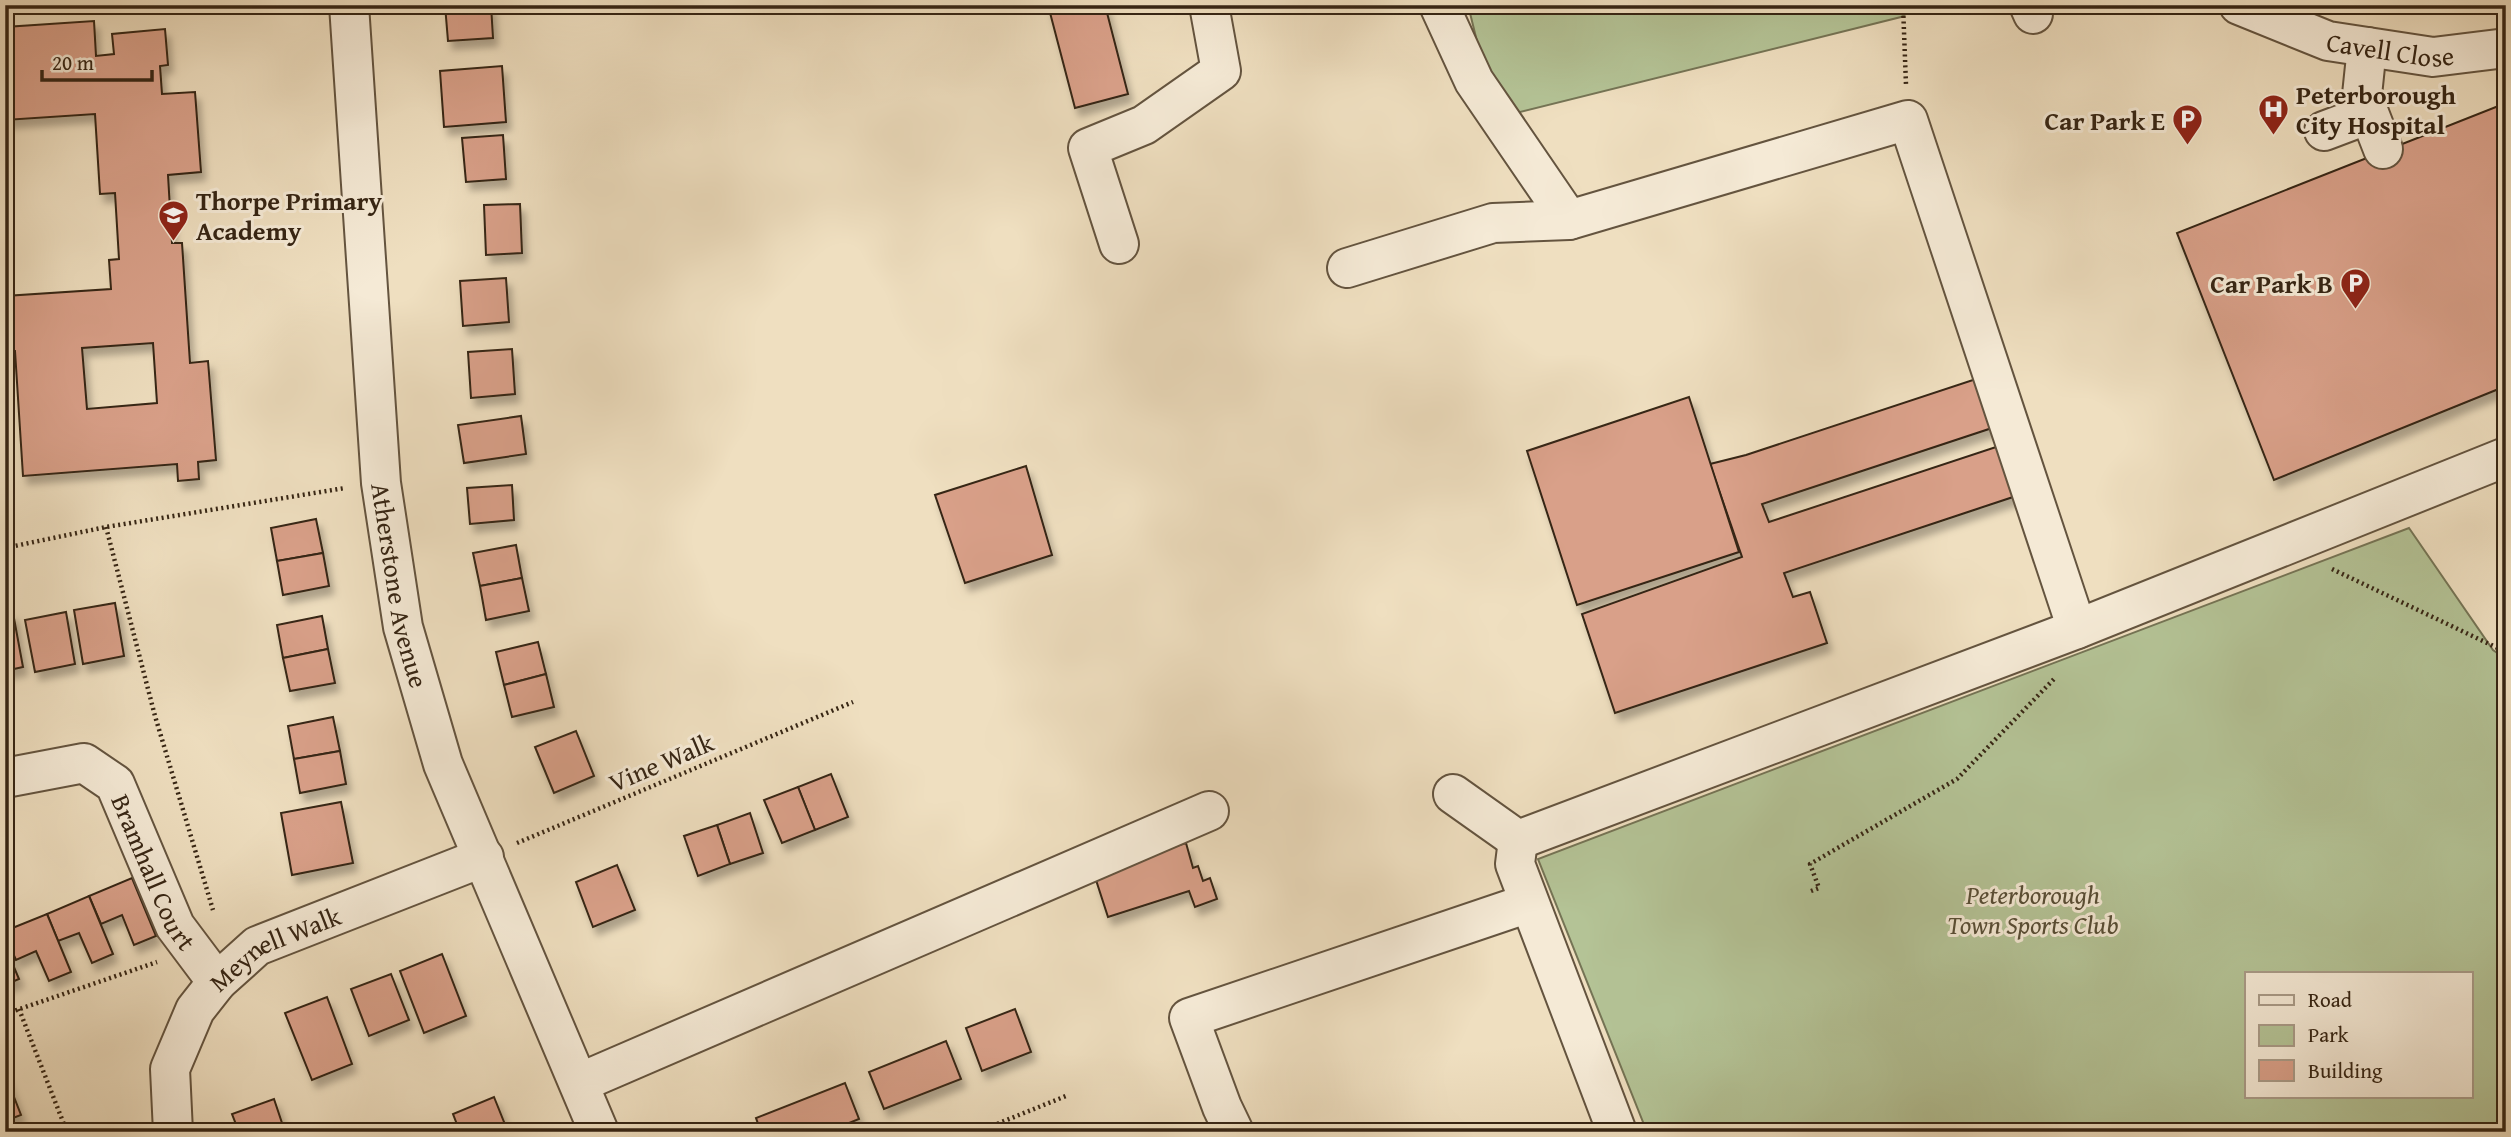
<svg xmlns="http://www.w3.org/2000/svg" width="2511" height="1137" font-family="'Gentium Book Plus',serif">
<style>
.green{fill:#b4c396;stroke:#757455;stroke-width:2;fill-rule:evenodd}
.building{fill:#d9a089;stroke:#362514;stroke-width:2;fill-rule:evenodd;filter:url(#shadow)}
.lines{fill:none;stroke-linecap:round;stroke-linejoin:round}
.minor-casing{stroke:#64543f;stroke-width:42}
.path{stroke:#362514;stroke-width:4.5;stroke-dasharray:2 3.5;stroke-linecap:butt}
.minor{stroke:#f5ead6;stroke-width:38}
.labels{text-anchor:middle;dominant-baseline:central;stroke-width:6;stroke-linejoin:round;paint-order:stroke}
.street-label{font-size:26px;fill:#362514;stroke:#f5ead6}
.poi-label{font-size:26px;font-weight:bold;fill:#362514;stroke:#f5ead6;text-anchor:start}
.park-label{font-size:26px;font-style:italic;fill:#564c34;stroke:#f5ead6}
</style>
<defs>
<filter id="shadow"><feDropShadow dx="4.5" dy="8" stdDeviation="3.5" flood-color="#0004"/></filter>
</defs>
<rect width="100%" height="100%" fill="#efdfc0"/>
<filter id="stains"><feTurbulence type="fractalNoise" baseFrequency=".00286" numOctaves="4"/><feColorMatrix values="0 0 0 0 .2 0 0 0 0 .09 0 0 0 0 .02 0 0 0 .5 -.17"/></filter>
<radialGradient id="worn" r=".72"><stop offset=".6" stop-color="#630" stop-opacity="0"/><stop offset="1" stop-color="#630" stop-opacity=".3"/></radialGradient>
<!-- green -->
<g class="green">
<polygon points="1468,5 1921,5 1901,17 1496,118"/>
<path d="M 2409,528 L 2493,650 L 2506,659 L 2506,1132 L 1647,1132 L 1538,859 ZM 2247,974 L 2471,974 L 2471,1097 L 2247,1097 Z"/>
</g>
<!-- building -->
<g class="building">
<polygon points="445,5 491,5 493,38 448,41"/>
<polygon points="1048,5 1105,5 1128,94 1075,108"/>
<path d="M 94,21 L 96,56 L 114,54 L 112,34 L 165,29 L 168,65 L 160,66 L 162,94 L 195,92 L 201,172 L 168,175 L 172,243 L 182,243 L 190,363 L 208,361 L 216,460 L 198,462 L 199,479 L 178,481 L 177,464 L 23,476 L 15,351 L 5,352 L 5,296 L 111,289 L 109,260 L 119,259 L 115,193 L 100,194 L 95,114 L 5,120 L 5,27 ZM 153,343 L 157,403 L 87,409 L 82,348 Z"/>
<polygon points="502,66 506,122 444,127 440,71"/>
<polygon points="2506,103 2506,386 2274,480 2177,233"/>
<polygon points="503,135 506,179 466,182 462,138"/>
<polygon points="520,204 522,253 486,255 484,205"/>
<polygon points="506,278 509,322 463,326 460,281"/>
<polygon points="512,349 515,394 471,398 468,352"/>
<polygon points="1979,378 1995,427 1762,504 1769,522 1999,446 2016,496 1784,573 1793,597 1810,592 1827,643 1615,713 1582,614 1742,557 1710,464 1746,455"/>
<polygon points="1689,397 1739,552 1577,605 1527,451"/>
<polygon points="521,416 526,454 464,463 458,425"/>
<polygon points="1026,466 1052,555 965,583 935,495"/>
<polygon points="512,485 514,520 470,524 467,488"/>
<polygon points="316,519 323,553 277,561 271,528"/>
<polygon points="516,545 522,578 480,586 473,553"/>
<polygon points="323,553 329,586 283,595 277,561"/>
<polygon points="522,578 529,611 486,620 480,586"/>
<polygon points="115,603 124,656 83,664 74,610"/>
<polygon points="66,612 75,664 35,672 25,620"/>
<polygon points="13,613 23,667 5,671 5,614"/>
<polygon points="322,616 328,649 283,658 277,625"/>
<polygon points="538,642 546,674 504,685 496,652"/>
<polygon points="328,649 335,683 290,691 283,658"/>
<polygon points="546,674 554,707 512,717 504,685"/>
<polygon points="333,717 340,751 294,759 288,726"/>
<polygon points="576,731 594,776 554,793 535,747"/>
<polygon points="340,751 346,784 300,793 294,759"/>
<polygon points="831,774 848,817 815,830 798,787"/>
<polygon points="798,787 815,830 782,843 764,800"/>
<polygon points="341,802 353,863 292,875 281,813"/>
<polygon points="750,813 763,853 730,864 717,825"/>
<polygon points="717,825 730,864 698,876 684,836"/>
<polygon points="1186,843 1193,868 1198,866 1203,881 1210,878 1217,899 1195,907 1189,891 1108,917 1096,880 1143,856"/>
<polygon points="617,865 635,910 593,927 576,882"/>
<polygon points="132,878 156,936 134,945 122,915 101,924 89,896"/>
<polygon points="89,896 113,954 92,963 79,933 58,941 47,914"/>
<polygon points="47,914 71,972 49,981 36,951 16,960 5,935 5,931"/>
<polygon points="5,946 19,979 5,985"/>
<polygon points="442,954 466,1016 424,1033 400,971"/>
<polygon points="391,974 409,1020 369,1036 351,989"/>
<polygon points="327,997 352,1064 312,1080 285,1013"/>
<polygon points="1015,1009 1031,1052 982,1071 966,1028"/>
<polygon points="946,1041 961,1079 884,1109 869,1072"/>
<polygon points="5,1074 21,1115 5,1121"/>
<polygon points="845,1083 859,1119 827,1132 761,1132 756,1118"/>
<polygon points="494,1097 508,1132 460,1132 453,1114"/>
<polygon points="274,1099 285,1132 239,1132 232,1114"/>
</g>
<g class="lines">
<defs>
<g id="minor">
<path id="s1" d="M 349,5 L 381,483 L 403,627 L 443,764 L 599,1132"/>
<polyline points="1439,5 1474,81 1569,220"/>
<polyline points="2029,5 2033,14"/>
<path id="s2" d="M 2239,5 L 2328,41 L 2433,57 L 2506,48"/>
<polyline points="2367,47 2362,95 2383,149"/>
<polyline points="2324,131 2369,114"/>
<polyline points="1119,244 1088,148 1144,125 1221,71 1209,5"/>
<polyline points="1347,268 1493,223 1569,220 1908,120 2077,629"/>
<path id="s3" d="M 5,778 L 84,763 L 115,784 L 175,926 L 217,982"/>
<polyline points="1453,794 1518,840 2077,629 2506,457"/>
<polyline points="1518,840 1515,864 1617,1132"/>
<polyline points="579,1083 1209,811"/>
<path id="s4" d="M 173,1132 L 170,1069 L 195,1010 L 217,982 L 257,946 L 484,857"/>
<polyline points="1234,1132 1222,1107 1189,1018 1529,903"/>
</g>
</defs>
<!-- minor casing -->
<use href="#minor" class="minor-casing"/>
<!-- path -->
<g class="path">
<polyline points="1903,5 1906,85"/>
<polyline points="106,527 155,716 213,910"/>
<polyline points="5,548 106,527 345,488"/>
<polyline points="2332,569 2506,652"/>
<polyline points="517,843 853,702"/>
<polyline points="1811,891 1819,888 1810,864 1957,779 2054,679"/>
<polyline points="19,1009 67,1132"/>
<polyline points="5,1014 157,962"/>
<polyline points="977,1132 1066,1096"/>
</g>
<!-- minor -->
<use href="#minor" class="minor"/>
</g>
<!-- icons -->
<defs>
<symbol id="hospital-pin" viewBox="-11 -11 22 30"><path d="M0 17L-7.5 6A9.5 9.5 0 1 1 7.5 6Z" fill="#8f2418" stroke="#f5ead6"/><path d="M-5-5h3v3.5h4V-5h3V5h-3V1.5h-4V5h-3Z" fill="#fff"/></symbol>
<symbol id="parking-pin" viewBox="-11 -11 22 30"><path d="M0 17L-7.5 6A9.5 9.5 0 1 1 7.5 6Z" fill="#8f2418" stroke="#f5ead6"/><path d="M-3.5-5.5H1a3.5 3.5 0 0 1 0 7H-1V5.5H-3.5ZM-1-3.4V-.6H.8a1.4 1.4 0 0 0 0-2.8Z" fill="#fff"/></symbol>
<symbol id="school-pin" viewBox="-11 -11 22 30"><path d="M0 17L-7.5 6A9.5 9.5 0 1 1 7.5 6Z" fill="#8f2418" stroke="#f5ead6"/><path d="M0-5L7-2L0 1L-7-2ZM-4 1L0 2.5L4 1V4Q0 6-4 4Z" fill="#fff"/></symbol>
</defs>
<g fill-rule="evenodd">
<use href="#hospital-pin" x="2256" y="92" width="35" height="47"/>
<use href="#parking-pin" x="2170" y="102" width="35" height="47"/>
<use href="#school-pin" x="156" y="198" width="35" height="47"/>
<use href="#parking-pin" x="2338" y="266" width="35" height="47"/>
</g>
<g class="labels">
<!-- street labels -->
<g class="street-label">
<text stroke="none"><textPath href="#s2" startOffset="159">Cavell Close</textPath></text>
<text stroke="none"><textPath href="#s1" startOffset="583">Atherstone Avenue</textPath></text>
<text transform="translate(661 762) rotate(-23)">Vine Walk</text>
<text stroke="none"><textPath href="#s3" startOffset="214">Bramhall Court</textPath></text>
<text stroke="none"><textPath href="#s4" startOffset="231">Meynell Walk</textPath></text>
</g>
<!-- poi labels -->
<g class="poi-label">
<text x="2296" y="94">Peterborough<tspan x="2296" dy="30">City Hospital</tspan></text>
<text x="2165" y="120" text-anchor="end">Car Park E</text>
<text x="196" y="200">Thorpe Primary<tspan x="196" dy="30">Academy</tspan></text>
<text x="2333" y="283" text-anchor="end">Car Park B</text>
</g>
<!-- park labels -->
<g class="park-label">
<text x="2033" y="894">Peterborough<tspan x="2033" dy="30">Town Sports Club</tspan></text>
</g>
</g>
<!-- margin -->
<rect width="2511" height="1137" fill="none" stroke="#efdfc0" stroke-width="28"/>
<rect x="7" y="7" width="2497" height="1123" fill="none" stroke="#362514" stroke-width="3.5"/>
<rect x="14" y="14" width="2483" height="1109" fill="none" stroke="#362514" stroke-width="2"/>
<!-- legend -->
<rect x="2245" y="972" width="228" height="126" fill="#f5ead6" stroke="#a99b88" stroke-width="2"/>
<rect x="2259" y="995" width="35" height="10" fill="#f5ead6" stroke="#a99b88" stroke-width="2"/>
<text x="2308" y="1007" font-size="21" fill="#362514">Road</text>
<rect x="2259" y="1025" width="35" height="21" fill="#b4c396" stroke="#a99b88" stroke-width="2"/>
<text x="2308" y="1042" font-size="21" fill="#362514">Park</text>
<rect x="2259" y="1060" width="35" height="21" fill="#d9a089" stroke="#a99b88" stroke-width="2"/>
<text x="2308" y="1078" font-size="21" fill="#362514">Building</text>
<!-- scale -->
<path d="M42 70v10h110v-10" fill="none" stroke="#362514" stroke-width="3.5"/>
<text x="52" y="70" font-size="21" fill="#362514" stroke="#f5ead6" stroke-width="5" paint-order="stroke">20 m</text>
<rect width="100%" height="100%" filter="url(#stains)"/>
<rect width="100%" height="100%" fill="url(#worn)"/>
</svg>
